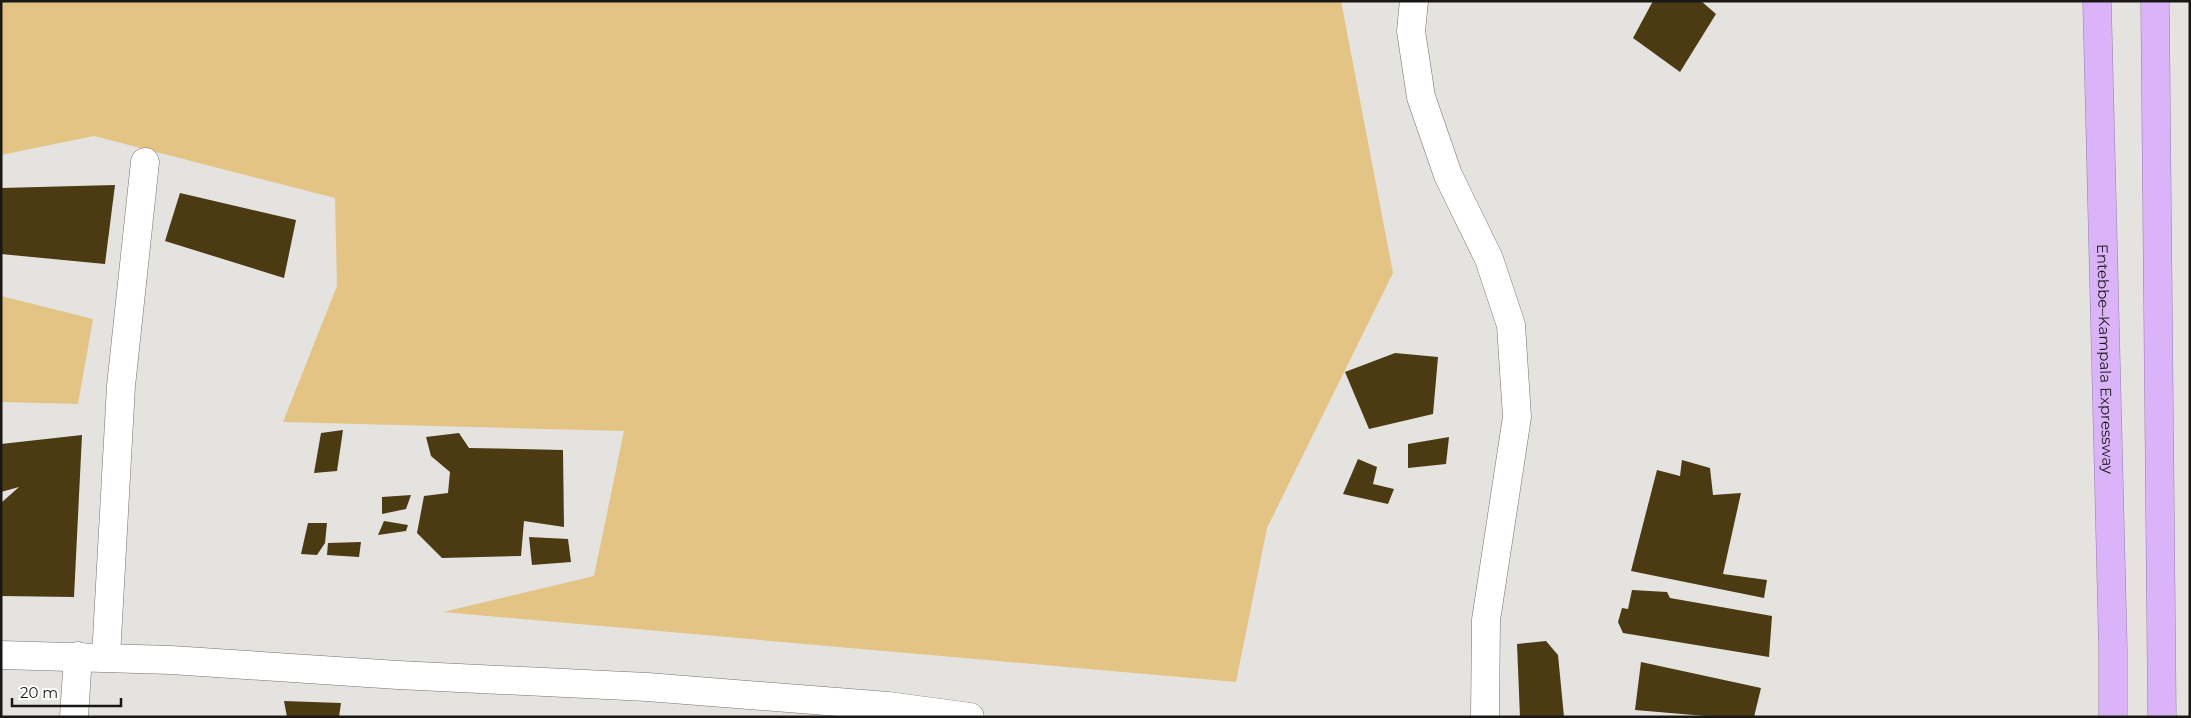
<svg xmlns="http://www.w3.org/2000/svg" width="2191" height="718" font-family="Montserrat,sans-serif">
<style>
.green{fill:#e4c484}
.building{fill:#4b3a12}
.lines{fill:none;stroke-linecap:round;stroke-linejoin:round}
.minor-casing{stroke:#747270;stroke-width:29}
.highway-casing{stroke:#967daa;stroke-width:29}
.minor{stroke:#fff;stroke-width:28}
.highway{stroke:#dab3f9;stroke-width:28}
.labels{text-anchor:middle;dominant-baseline:central;stroke-width:5;stroke-linejoin:round;paint-order:stroke}
.street-label{font-size:15px;fill:#191817;stroke:#fff}
</style>
<rect width="100%" height="100%" fill="#e5e3e0"/>
<!-- green -->
<g class="green">
<polygon points="1,1 1341,1 1393,273 1267,528 1236,682 443,612 594,576 624,431 283,422 337,286 335,198 94,136 1,155"/>
<polygon points="1,296 93,319 78,404 1,402"/>
</g>
<!-- building -->
<g class="building">
<polygon points="1653,1 1701,1 1716,14 1680,72 1633,38"/>
<polygon points="115,185 105,264 1,254 1,188"/>
<polygon points="180,193 296,220 284,278 165,241"/>
<polygon points="1395,353 1438,357 1433,414 1369,429 1345,372"/>
<polygon points="343,430 337,471 314,473 321,433"/>
<polygon points="459,433 469,448 563,450 564,527 524,521 521,556 442,558 417,533 424,496 448,493 450,472 431,456 426,437"/>
<polygon points="82,435 74,597 1,596 1,503 19,487 1,492 1,444"/>
<polygon points="1449,437 1446,464 1408,468 1408,444"/>
<polygon points="1358,459 1377,467 1373,484 1394,489 1388,504 1343,494"/>
<polygon points="1682,460 1710,468 1713,495 1741,493 1723,574 1767,580 1764,598 1631,571 1657,470 1680,476"/>
<polygon points="411,495 406,509 382,514 382,497"/>
<polygon points="384,521 408,525 406,531 378,535"/>
<polygon points="308,523 327,523 325,543 317,555 301,554"/>
<polygon points="529,537 568,539 571,562 532,565"/>
<polygon points="361,542 359,557 327,555 328,543"/>
<polygon points="1632,590 1667,592 1670,598 1772,616 1769,657 1623,633 1618,622 1622,608 1628,609"/>
<polygon points="1546,641 1558,655 1564,717 1520,717 1517,644"/>
<polygon points="1641,662 1761,688 1754,717 1717,717 1635,710"/>
<polygon points="284,701 341,703 339,717 287,717"/>
</g>
<g class="lines">
<defs>
<g id="minor">
<polyline points="1414,1 1411,31 1421,97 1448,175 1489,259 1511,325 1517,417 1486,620 1485,717"/>
<polyline points="1,655 171,660 398,675 647,687 888,706 970,717"/>
<polyline points="106,657 121,386 145,162"/>
<polyline points="74,717 78,656"/>
</g>
<g id="highway">
<path id="s1" d="M 2097,1 L 2113,650 L 2113,717"/>
<polyline points="2155,1 2162,717"/>
</g>
</defs>
<!-- minor casing -->
<use href="#minor" class="minor-casing"/>
<!-- highway casing -->
<use href="#highway" class="highway-casing"/>
<!-- minor -->
<use href="#minor" class="minor"/>
<!-- highway -->
<use href="#highway" class="highway"/>
</g>
<g class="labels">
<!-- street labels -->
<g class="street-label">
<text stroke="none"><textPath href="#s1" startOffset="358">Entebbe–Kampala Expressway</textPath></text>
</g>
</g>
<!-- border -->
<rect width="2191" height="718" fill="none" stroke="#191817" stroke-width="5"/>
<!-- scale -->
<path d="M12 698v8h109v-8" fill="none" stroke="#191817" stroke-width="2.5"/>
<text x="20" y="698" font-size="15" fill="#191817" stroke="#ffffff" stroke-width="4" paint-order="stroke">20 m</text>
</svg>
